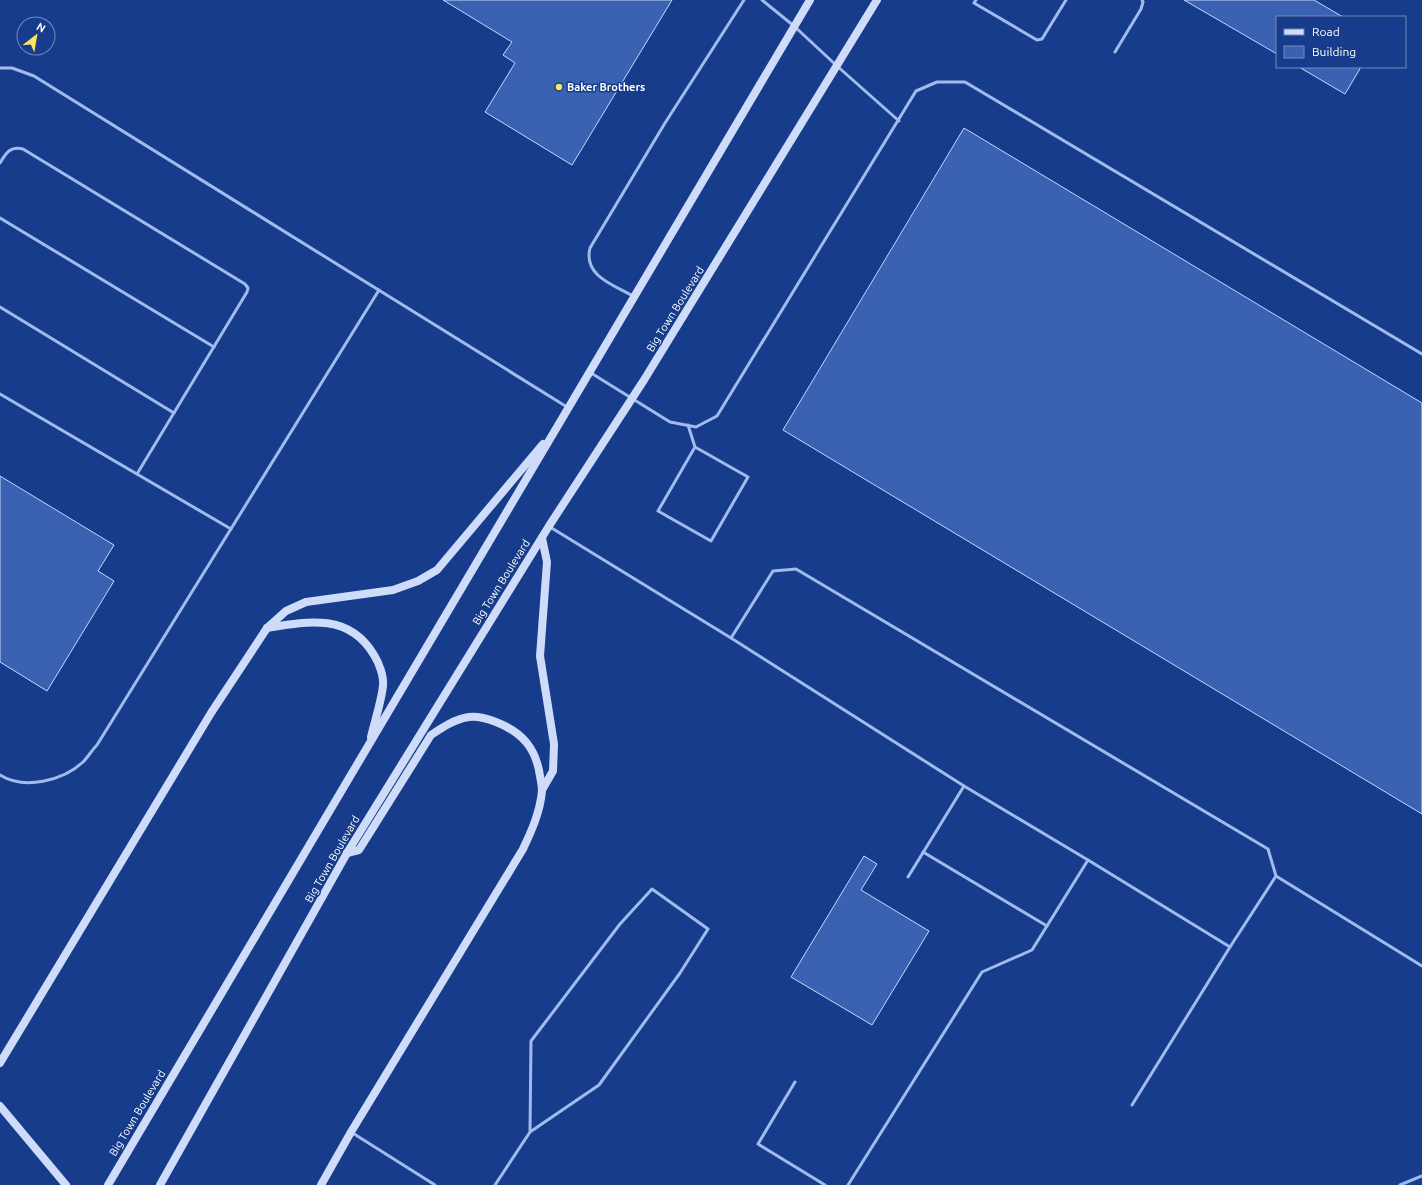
<svg xmlns="http://www.w3.org/2000/svg" width="1422" height="1185" font-family="Ubuntu,sans-serif">
<style>
.building{fill:#3b62b2;stroke:#c7d8fa}
.lines{fill:none;stroke-linecap:round;stroke-linejoin:round}
.service{stroke:#a1bbef;stroke-width:3}
.secondary{stroke:#cedcfa;stroke-width:8}
.poi-dot{fill:#ffe45e;stroke:#173c8b;stroke-width:1.5}
.labels{text-anchor:middle;dominant-baseline:central;stroke-width:3;stroke-linejoin:round;paint-order:stroke}
.poi-label{font-size:11px;font-weight:bold;fill:#fff;stroke:#173c8b;text-anchor:start}
.street-label{font-size:11px;fill:#fff;stroke:#173c8b}
</style>
<rect width="100%" height="100%" fill="#173c8b"/>
<!-- building -->
<g class="building">
<polygon points="443,0 672,0 572,165 485,112 515,63 503,55 512,42"/>
<polygon points="1184,0 1314,0 1343,17 1277,17 1277,54"/>
<polygon points="1299,67 1361,67 1345,94"/>
<polygon points="964,128 1422,403 1422,814 783,430"/>
<polygon points="0,476 114,545 98,571 114,581 47,691 0,662"/>
<polygon points="864,856 877,864 861,890 929,931 872,1025 791,977"/>
</g>
<g class="lines">
<!-- service -->
<g class="service">
<polyline points="762,0 794,26 837,66 899,121"/>
<polyline points="976,0 974,3 1037,40 1042,39 1066,0"/>
<polyline points="1115,52 1141,9 1143,2 1142,0"/>
<polyline points="0,68 12,68 34,76 567,407"/>
<path d="M 0,163 C 6,153 10,146 23,149 L 245,284 L 248,288 L 247,292 L 137,474"/>
<polyline points="0,218 214,347"/>
<path d="M 633,296 C 614,285 583,276 590,248 L 665,123 L 744,0"/>
<polyline points="0,307 174,413"/>
<polyline points="591,373 670,422 696,427 717,416 916,91 937,82 965,82 1422,354"/>
<polyline points="0,394 231,529"/>
<polyline points="688,425 695,447 658,511 711,541 748,477 695,447"/>
<polyline points="550,527 731,638 964,786 908,877"/>
<polyline points="731,638 773,571 796,569 1268,849 1276,876 1230,947"/>
<path d="M 0,775 C 24,790 63,781 83,762 C 88,757 92,750 97,745 L 379,290"/>
<polyline points="923,852 1047,926"/>
<polyline points="1088,860 1230,947 1132,1105"/>
<polyline points="1276,876 1422,966"/>
<polyline points="795,1082 758,1144 825,1185"/>
<polyline points="351,1132 435,1185"/>
<polyline points="495,1185 530,1132 599,1085 680,973 708,929 652,889 620,924 531,1041 530,1132"/>
<polyline points="848,1185 982,972 1032,950 1088,860 964,786"/>
<polyline points="1400,1185 1422,1176"/>
</g>
<!-- secondary -->
<g class="secondary">
<polyline points="542,538 547,562 540,656 554,744 553,771 542,790"/>
<path d="M 267,628 C 308,621 349,613 374,655 C 379,663 384,676 383,686 C 381,703 375,720 371,737"/>
<polyline points="0,1063 211,713 267,628 286,611 306,602 393,590 418,581 437,570 543,444"/>
<polyline points="0,1106 66,1185"/>
<polyline points="108,1185 810,0"/>
<polyline points="160,1185 347,853 549,526 644,380 877,0"/>
<path d="M 321,1185 L 351,1132 L 523,849 C 532,830 540,812 542,791 C 542,786 541,781 540,776 C 536,748 522,732 496,722 C 488,719 478,716 469,717 C 455,719 443,727 431,735 L 359,850 L 347,853"/>
</g>
</g>
<!-- markers -->
<circle class="poi-dot" cx="559" cy="87" r="4"/>
<g class="labels">
<!-- poi labels -->
<g class="poi-label">
<text x="567" y="87">Baker Brothers</text>
</g>
<!-- street labels -->
<g class="street-label">
<text transform="translate(675 309) rotate(-58)">Big Town Boulevard</text>
<text transform="translate(501 582) rotate(-58)">Big Town Boulevard</text>
<text transform="translate(332 859) rotate(-60)">Big Town Boulevard</text>
<text transform="translate(137 1113) rotate(-59)">Big Town Boulevard</text>
</g>
</g>
<!-- legend -->
<rect x="1276" y="16" width="130" height="52" fill="#173c8b" stroke="#748ab9"/>
<rect x="1284" y="29" width="20" height="6" fill="#cedcfa" stroke="#748ab9"/>
<text x="1312" y="36" font-size="12" fill="#ffffff">Road</text>
<rect x="1284" y="46" width="20" height="12" fill="#3b62b2" stroke="#748ab9"/>
<text x="1312" y="56" font-size="12" fill="#ffffff">Building</text>
<!-- north arrow -->
<g transform="translate(36 36) rotate(31)"><circle r="19" fill="#173c8b" stroke="#748ab9"/>
<path d="M0-3L7 15L0 10L-7 15Z" fill="#ffe45e"/>
<text y="-6" font-size="11" font-weight="bold" text-anchor="middle" fill="#ffffff">N</text>
</g>
</svg>
